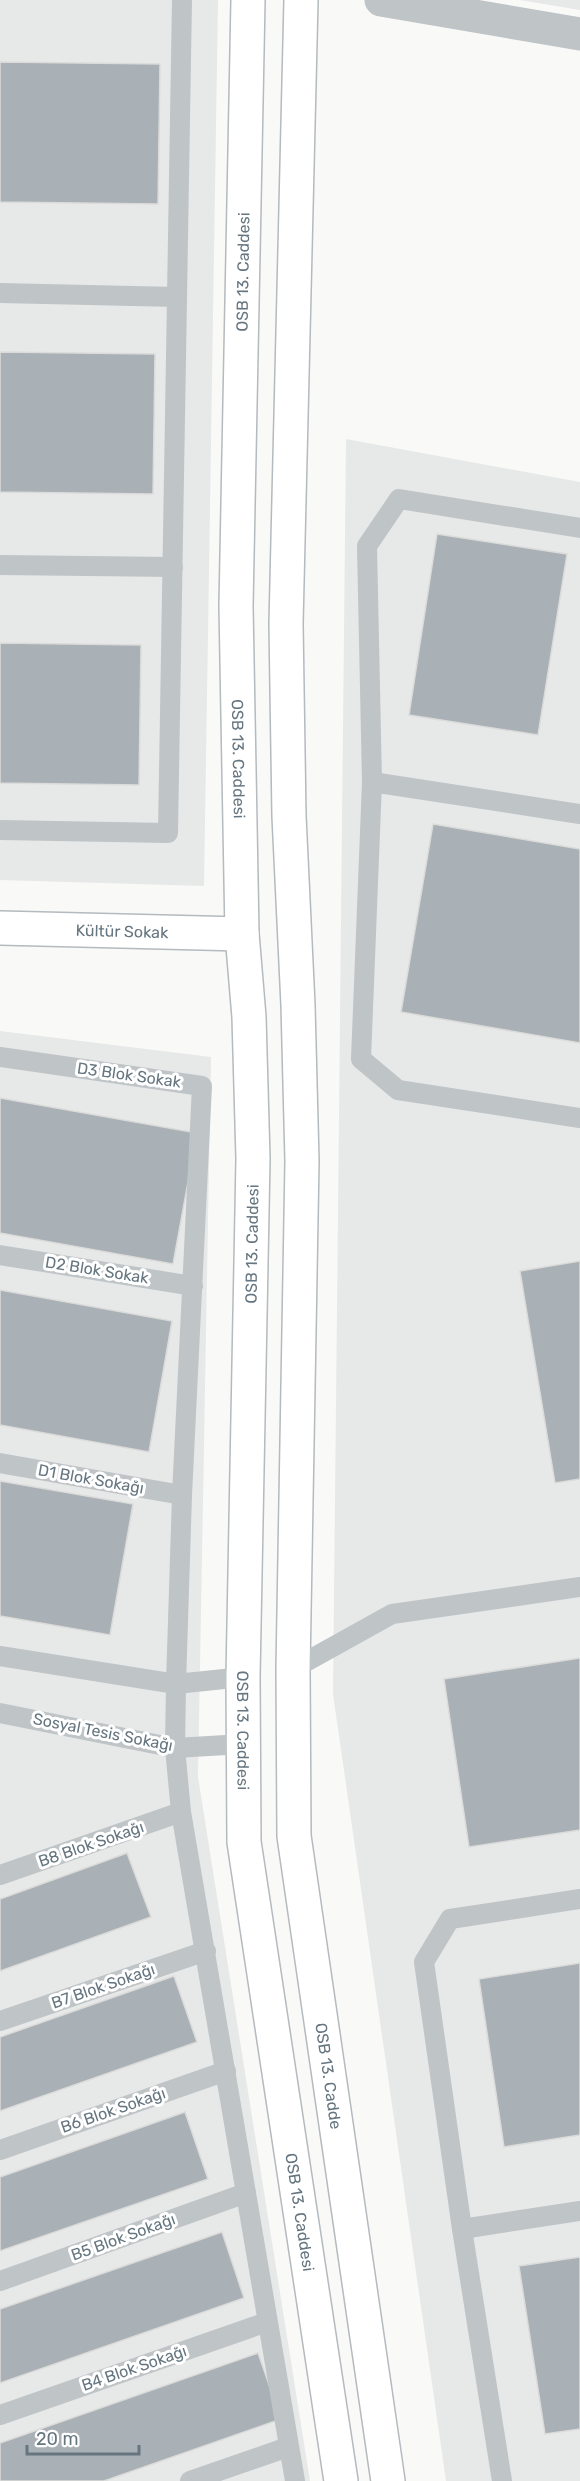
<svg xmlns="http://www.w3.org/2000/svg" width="580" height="2481" font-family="Rubik,sans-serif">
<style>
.built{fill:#e7e8e8}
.building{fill:#a9b0b6;stroke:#dbdbda;stroke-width:1.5}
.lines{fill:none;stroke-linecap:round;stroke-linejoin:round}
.secondary-casing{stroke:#b4babe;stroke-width:36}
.lane{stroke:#bfc4c7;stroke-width:20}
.street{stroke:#bfc4c7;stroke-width:33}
.secondary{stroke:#fff;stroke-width:33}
.labels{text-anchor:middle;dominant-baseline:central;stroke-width:6;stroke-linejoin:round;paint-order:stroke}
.street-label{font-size:16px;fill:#667680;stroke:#fff}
</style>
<rect width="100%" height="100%" fill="#f9f9f8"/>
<!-- built -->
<g class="built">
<polygon points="0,0 218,0 204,886 0,880"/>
<polygon points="520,0 580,0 580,10"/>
<polygon points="346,439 580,482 580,2481 446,2481 333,1694"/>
<polygon points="0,1031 211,1057 198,1777 310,2481 0,2481"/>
</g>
<!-- building -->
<g class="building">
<polygon points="0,62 160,64 158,204 0,202"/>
<polygon points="0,352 155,354 153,494 0,492"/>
<polygon points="437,534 567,554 538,735 409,715"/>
<polygon points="0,643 141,645 139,785 0,783"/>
<polygon points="433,824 580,849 580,1043 401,1012"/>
<polygon points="0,1098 197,1133 173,1264 0,1233"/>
<polygon points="580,1261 580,1479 555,1483 520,1271"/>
<polygon points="0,1290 172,1321 149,1452 0,1425"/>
<polygon points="0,1481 133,1504 110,1635 0,1616"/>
<polygon points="580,1658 580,1830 469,1847 444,1679"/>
<polygon points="127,1853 151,1917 0,1971 0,1899"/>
<polygon points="580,1963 580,2135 504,2147 479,1979"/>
<polygon points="174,1976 197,2042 0,2111 0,2037"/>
<polygon points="185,2112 208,2179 0,2251 0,2177"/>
<polygon points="222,2232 244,2298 0,2383 0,2309"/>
<polygon points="580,2257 580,2429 545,2434 519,2266"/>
<polygon points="258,2353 281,2419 104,2481 0,2481 0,2443"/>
</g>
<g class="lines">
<defs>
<g id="secondary">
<path id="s1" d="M 248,0 L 236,606 L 242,934 L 249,1017 L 253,1159 L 243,1677 L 244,1842 L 341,2481"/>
<path id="s2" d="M 301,0 L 286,624 L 289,816 L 298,1005 L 302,1161 L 293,1669 L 294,1836 L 388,2481"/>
<path id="s3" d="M 0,928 L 242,934"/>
</g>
</defs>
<!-- secondary casing -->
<use href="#secondary" class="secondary-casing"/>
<!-- lane -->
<g class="lane">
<polyline points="0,293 177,297"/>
<polyline points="580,528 399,499 367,546 372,782 361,1059 398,1090 580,1118"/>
<polyline points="0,565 173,567"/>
<polyline points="372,782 580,814"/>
<polyline points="0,830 168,833 182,0"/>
<polyline points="0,1057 202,1086 182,1495 176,1684 175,1748 181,1812 295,2481"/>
<polyline points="0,1255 193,1286"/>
<polyline points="0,1463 182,1495"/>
<polyline points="0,1656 176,1684 243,1677"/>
<polyline points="293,1669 392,1614 580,1587"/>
<polyline points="0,1713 175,1748 243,1744"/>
<polyline points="0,1875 181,1812"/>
<polyline points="0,2021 206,1951"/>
<polyline points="0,2150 226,2071"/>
<polyline points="462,2229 580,2211"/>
<polyline points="0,2281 246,2193"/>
<polyline points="0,2415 267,2322"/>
<polyline points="190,2481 288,2447"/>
<polyline points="502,2481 462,2229 424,1962 450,1919 580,1899"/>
</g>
<!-- street -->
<polyline class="street" points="381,0 580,34"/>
<!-- secondary -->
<use href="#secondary" class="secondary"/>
</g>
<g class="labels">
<!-- street labels -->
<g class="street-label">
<text transform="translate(243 272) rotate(-89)">OSB 13. Caddesi</text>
<text stroke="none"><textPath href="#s1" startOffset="759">OSB 13. Caddesi</textPath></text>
<text stroke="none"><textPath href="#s3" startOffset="122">Kültür Sokak</textPath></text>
<text transform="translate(129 1075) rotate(8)">D3 Blok Sokak</text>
<text transform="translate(252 1244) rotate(-89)">OSB 13. Caddesi</text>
<text transform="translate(97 1270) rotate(9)">D2 Blok Sokak</text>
<text transform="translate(91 1479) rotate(10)">D1 Blok Sokağı</text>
<text stroke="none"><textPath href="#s1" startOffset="1731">OSB 13. Caddesi</textPath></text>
<text transform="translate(103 1732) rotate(11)">Sosyal Tesis Sokağı</text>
<text transform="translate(91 1844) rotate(-19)">B8 Blok Sokağı</text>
<text transform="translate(103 1986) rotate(-19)">B7 Blok Sokağı</text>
<text stroke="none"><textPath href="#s2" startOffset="2079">OSB 13. Cadde</textPath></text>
<text transform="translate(113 2110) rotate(-19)">B6 Blok Sokağı</text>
<text stroke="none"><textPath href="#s1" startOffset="2217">OSB 13. Caddesi</textPath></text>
<text transform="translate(123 2237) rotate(-20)">B5 Blok Sokağı</text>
<text transform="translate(134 2368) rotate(-19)">B4 Blok Sokağı</text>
</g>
</g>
<!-- scale -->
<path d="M27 2445v9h112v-9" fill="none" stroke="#667680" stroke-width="3"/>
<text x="36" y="2445" font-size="18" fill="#667680" stroke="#ffffff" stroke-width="4.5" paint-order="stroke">20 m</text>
</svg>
